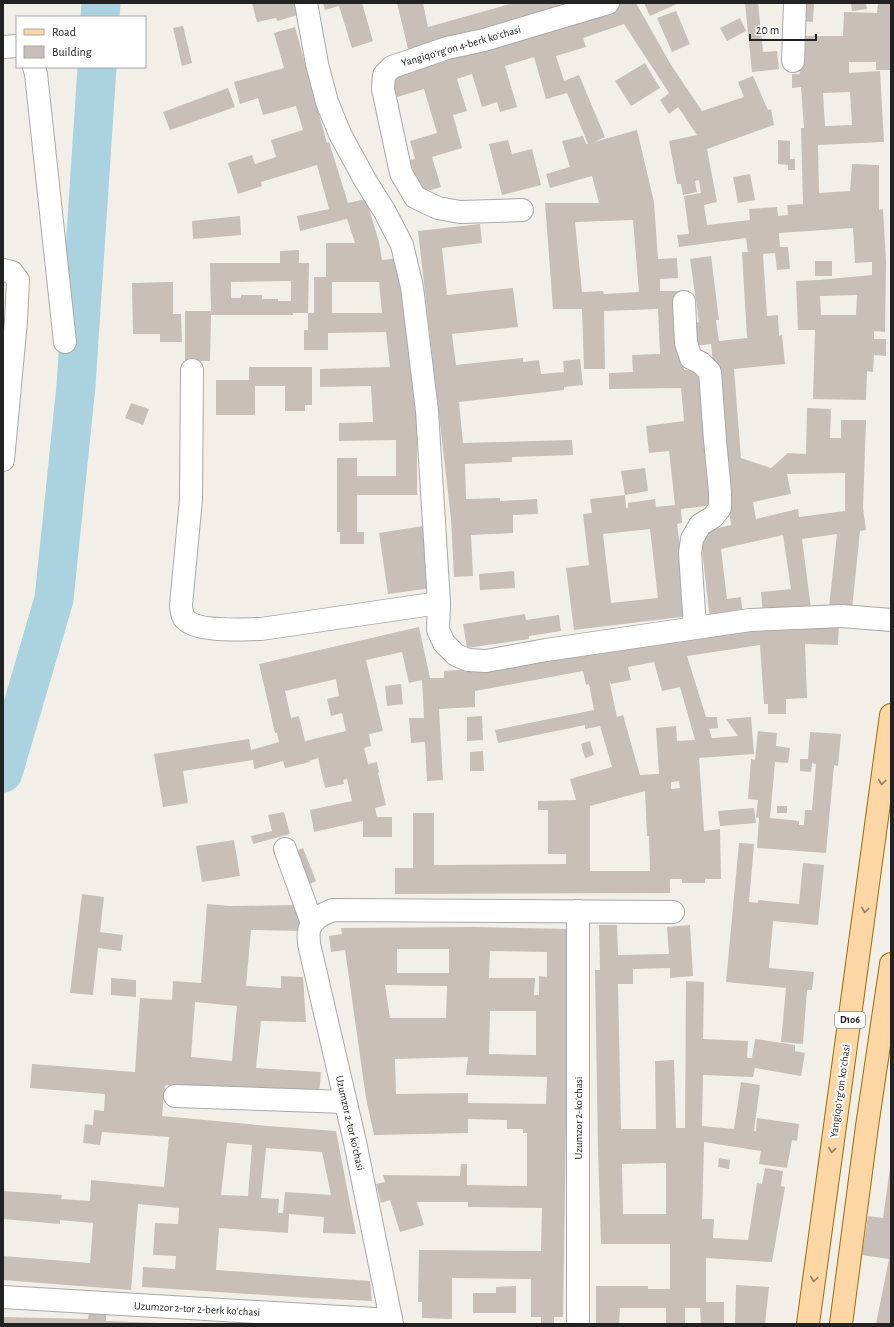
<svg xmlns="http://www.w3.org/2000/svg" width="894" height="1327" font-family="'Alegreya Sans',sans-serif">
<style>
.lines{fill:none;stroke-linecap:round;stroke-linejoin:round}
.river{stroke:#aad3df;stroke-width:39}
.building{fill:#c7bfb8;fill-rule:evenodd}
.minor-casing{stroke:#a9a9a9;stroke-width:24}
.major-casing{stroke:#a06b00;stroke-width:24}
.minor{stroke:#fff;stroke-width:22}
.major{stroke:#fcd6a4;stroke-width:22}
.oneway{stroke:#8f7c63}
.labels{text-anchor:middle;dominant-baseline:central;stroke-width:4;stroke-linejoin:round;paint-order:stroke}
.shield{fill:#fff;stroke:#646464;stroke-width:1}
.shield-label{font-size:10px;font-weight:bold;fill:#222}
.street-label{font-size:11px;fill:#222;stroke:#fff}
</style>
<rect width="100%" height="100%" fill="#f2efe9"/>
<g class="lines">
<!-- river -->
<g class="river">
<polyline points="100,17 101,3"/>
<polyline points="3,773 54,599 76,386 97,67"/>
</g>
</g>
<!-- building -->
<g class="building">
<polygon points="252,3 295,3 298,15 277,21 276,18 257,22"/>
<polygon points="323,3 362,3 373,41 352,48 339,6 325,10"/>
<polygon points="397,3 423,3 428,27 514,3 583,3 409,53"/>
<path d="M 620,3 L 636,3 L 671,65 L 702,111 L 744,97 L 738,82 L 753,76 L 768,110 L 771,109 L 774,125 L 707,149 L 717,202 L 704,205 L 707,225 L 750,220 L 749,209 L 777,207 L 778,216 L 788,215 L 787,205 L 803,204 L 801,128 L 804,128 L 801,87 L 792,88 L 792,74 L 800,74 L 795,36 L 843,36 L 844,12 L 877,13 L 878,3 L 891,3 L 891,70 L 876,70 L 876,62 L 849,62 L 849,73 L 880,71 L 884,142 L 818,145 L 819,193 L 850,191 L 852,164 L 879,165 L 879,210 L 883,209 L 886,262 L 885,332 L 874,331 L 874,339 L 886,339 L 886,356 L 874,355 L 873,372 L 867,371 L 866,400 L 813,399 L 815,330 L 798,330 L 796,281 L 819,280 L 872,275 L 872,262 L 855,263 L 853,228 L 779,233 L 780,247 L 788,247 L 790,269 L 777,270 L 775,253 L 763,254 L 767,316 L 778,315 L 779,336 L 782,335 L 785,364 L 734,369 L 741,458 L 771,468 L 788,453 L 806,454 L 807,408 L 831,409 L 830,438 L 841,438 L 841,420 L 866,420 L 863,508 L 866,530 L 860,531 L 852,609 L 829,607 L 837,534 L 802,539 L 811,609 L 763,614 L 761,592 L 791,589 L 783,535 L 721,549 L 727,599 L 741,597 L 743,616 L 710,620 L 700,532 L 731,525 L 723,460 L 711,344 L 695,346 L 692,324 L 699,322 L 690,259 L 711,256 L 719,320 L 716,320 L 719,341 L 747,338 L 742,252 L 748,252 L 746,238 L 679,247 L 677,235 L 689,234 L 684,196 L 701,193 L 699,180 L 695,181 L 697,192 L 683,195 L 681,184 L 677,184 L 669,141 L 697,135 L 678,107 L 669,114 L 660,100 L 669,93 L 624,24 L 583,38 L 586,47 L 556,56 L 564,81 L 579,75 L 605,137 L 594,142 L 637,130 L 654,202 L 658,259 L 677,258 L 678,278 L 660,279 L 660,291 L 682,291 L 684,370 L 702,369 L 715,505 L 681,509 L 682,523 L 677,524 L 689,616 L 574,630 L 566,568 L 589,565 L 583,514 L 592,513 L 590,499 L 625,495 L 626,508 L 628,508 L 628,503 L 655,499 L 656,507 L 675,505 L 669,451 L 649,453 L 646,426 L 684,421 L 681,388 L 609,389 L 609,373 L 633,372 L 632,355 L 660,354 L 658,309 L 604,311 L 605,369 L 584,369 L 582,309 L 553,309 L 545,203 L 599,203 L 592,176 L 550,188 L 546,174 L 570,167 L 562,141 L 583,136 L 586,144 L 588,144 L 567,93 L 546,99 L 534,57 L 505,66 L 517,107 L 500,112 L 497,102 L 482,107 L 472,74 L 457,79 L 467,111 L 453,115 L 462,148 L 432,157 L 441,187 L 420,193 L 410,160 L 415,159 L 410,141 L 437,133 L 424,89 L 397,97 L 391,76 L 590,15 ZM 850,92 L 852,125 L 825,126 L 823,93 ZM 633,220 L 639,292 L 604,294 L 603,291 L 582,292 L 575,222 ZM 857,295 L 856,315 L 821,315 L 820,296 ZM 845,473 L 845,511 L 799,517 L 798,509 L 756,519 L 753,502 L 791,494 L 787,474 ZM 650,529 L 658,598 L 611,603 L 603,534 Z"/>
<polygon points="644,3 679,3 650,16"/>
<polygon points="745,3 758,3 763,52 777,51 779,69 752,72"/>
<polygon points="797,3 814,3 813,22 797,21"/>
<polygon points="856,3 866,3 867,9 852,11 851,4"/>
<polygon points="676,11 690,44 672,52 657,18"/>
<polygon points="740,18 746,31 727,41 720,28"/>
<polygon points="183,26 192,63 182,66 173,28"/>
<path d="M 295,27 L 327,143 L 329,142 L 348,203 L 366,199 L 379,242 L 382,260 L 399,258 L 417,422 L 417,495 L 357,495 L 357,532 L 364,532 L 364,544 L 340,544 L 340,532 L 337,532 L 337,458 L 357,458 L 357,476 L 396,476 L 396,440 L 339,441 L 339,423 L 373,422 L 371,386 L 320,387 L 320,369 L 390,367 L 386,332 L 328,333 L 328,350 L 304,350 L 304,330 L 308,330 L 308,313 L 293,313 L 293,315 L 211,315 L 210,361 L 185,361 L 185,311 L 211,311 L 210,263 L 280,263 L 280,251 L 299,250 L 299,263 L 309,263 L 308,313 L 314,313 L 314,277 L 326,277 L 326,243 L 355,243 L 347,219 L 300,231 L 297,216 L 329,209 L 317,165 L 261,182 L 262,186 L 238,194 L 228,163 L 252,155 L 255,164 L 276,157 L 271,140 L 303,130 L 296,106 L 263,115 L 258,98 L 240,104 L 234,82 L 284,68 L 274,33 ZM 291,281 L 291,301 L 278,301 L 278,299 L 262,299 L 262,295 L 241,295 L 241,298 L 231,298 L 231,282 ZM 332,282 L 379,282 L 382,313 L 332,313 Z"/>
<polygon points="645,63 660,88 631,106 615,81"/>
<polygon points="228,88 235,107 170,130 163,112"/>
<polygon points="508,140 512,154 532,149 541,185 502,195 489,144"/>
<polygon points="778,140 790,141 790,159 795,159 795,170 788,170 788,165 778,164"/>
<polygon points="750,174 755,200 738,203 733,177"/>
<polygon points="240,216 241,235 193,239 192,221"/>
<polygon points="480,224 482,243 442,248 447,295 513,288 518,327 452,334 456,365 523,358 523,362 539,360 541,374 564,372 563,361 580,359 583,385 564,387 564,390 459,402 463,443 572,440 573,455 512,457 512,462 465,464 466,499 500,498 500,501 537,499 538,514 513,515 513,533 471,535 473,576 454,577 451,519 418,231"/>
<rect x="815" y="261" width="17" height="15"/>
<polygon points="173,282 173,314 181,314 182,342 160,342 160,334 133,334 132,283"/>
<polygon points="249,367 312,367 312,405 305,405 305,411 285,411 285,386 255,386 255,415 216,415 216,380 249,380"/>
<polygon points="131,403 149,409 143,425 125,418"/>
<polygon points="645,468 648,491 625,495 621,471"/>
<polygon points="423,526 432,588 388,594 379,533"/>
<polygon points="514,571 515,588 480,590 479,574"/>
<polygon points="525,614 526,620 559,615 561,631 529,636 529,639 467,648 463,624"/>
<path d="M 839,623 L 838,645 L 805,644 L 807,698 L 786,699 L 786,714 L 768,714 L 768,704 L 764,704 L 760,645 L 687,656 L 706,717 L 717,717 L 718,728 L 709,729 L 712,738 L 738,736 L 726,719 L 751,717 L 754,754 L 699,758 L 704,831 L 720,829 L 721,879 L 705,879 L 705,883 L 682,883 L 682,879 L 670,879 L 670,893 L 395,894 L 395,868 L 413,868 L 413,813 L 434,813 L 434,865 L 566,864 L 566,854 L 548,854 L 548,810 L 538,810 L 538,801 L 576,800 L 570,779 L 612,767 L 600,726 L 585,729 L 585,725 L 498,743 L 495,730 L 594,710 L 589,684 L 586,685 L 583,671 L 475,691 L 475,707 L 439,709 L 443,780 L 427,781 L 425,742 L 411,743 L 409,718 L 424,718 L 422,680 L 409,683 L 402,652 L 366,660 L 383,731 L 369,734 L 371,746 L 364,748 L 368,764 L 377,762 L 379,772 L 378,773 L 386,805 L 375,808 L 377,817 L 392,817 L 392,837 L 363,837 L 363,821 L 314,832 L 310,810 L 352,801 L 347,779 L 343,780 L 344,784 L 325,788 L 318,758 L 309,761 L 310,762 L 285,768 L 283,761 L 254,769 L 253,760 L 183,771 L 188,803 L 163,807 L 154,754 L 249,739 L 251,750 L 279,742 L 277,733 L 275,733 L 259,664 L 419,627 L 430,678 L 444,678 L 444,671 L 473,669 L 666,637 ZM 654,662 L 662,691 L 680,687 L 695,740 L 677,741 L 676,726 L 656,728 L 659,774 L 640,775 L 623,715 L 617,717 L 609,680 L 611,684 L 631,680 L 628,667 ZM 336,679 L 339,696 L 327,699 L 331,716 L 342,713 L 346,731 L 305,741 L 299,716 L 291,718 L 285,691 ZM 679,781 L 680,788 L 671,789 L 671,782 ZM 645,791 L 647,836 L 649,836 L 650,871 L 590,871 L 590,806 Z"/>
<polygon points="401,684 403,704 387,706 385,686"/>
<polygon points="482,716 483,740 467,741 467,717"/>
<polygon points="758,731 777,733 776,746 790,748 788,763 775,762 770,818 799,821 799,825 804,825 805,810 812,810 816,764 812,763 811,772 800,771 800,759 808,759 810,732 841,734 838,766 834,765 826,853 757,848 759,818 756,817 758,800 748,799 751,759 755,760"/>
<polygon points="590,741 594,755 585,758 581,744"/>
<polygon points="483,751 484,771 470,771 470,752"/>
<rect x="777" y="806" width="10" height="7"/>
<polygon points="754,808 756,823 720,826 718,811"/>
<polygon points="284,812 290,834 253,844 251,836 272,831 268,815"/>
<polygon points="234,840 240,876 202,882 196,846"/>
<polygon points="739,843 754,844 749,902 758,903 758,900 799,904 803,863 824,865 818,925 773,921 769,968 814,972 812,990 807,990 803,1044 781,1042 786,988 726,982"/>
<polygon points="303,848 316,881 304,886 291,853"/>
<polygon points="82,894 104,897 100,932 123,935 121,951 98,948 93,995 70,993"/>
<path d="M 207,904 L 230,906 L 297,905 L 301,931 L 251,930 L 246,986 L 281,988 L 281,976 L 303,977 L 306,1022 L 261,1021 L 256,1068 L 321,1072 L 319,1094 L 238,1090 L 165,1085 L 162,1116 L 268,1126 L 336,1131 L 356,1234 L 323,1233 L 324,1217 L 289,1214 L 288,1233 L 219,1228 L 216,1270 L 370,1281 L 372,1301 L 311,1298 L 142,1287 L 143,1267 L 175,1269 L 176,1256 L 153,1255 L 155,1223 L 178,1224 L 179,1208 L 138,1204 L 131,1290 L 3,1280 L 3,1256 L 90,1263 L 93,1223 L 60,1220 L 60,1224 L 3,1219 L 3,1191 L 62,1195 L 61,1199 L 90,1201 L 91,1180 L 164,1187 L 169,1137 L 102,1132 L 100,1145 L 83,1143 L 85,1124 L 93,1125 L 94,1110 L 104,1111 L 105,1094 L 30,1088 L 32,1064 L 135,1072 L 140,998 L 172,1000 L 173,981 L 201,983 ZM 195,1002 L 237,1006 L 232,1061 L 191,1057 ZM 227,1143 L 252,1145 L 248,1196 L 221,1195 ZM 266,1148 L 322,1152 L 331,1195 L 285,1192 L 283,1213 L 278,1213 L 279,1199 L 261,1198 Z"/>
<path d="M 599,925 L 617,925 L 618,955 L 669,954 L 667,927 L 690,925 L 693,976 L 670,978 L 670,968 L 633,969 L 633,984 L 618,984 L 621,1129 L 656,1129 L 655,1061 L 674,1060 L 676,1128 L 685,1128 L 686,981 L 704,982 L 703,1039 L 748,1041 L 747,1058 L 752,1058 L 755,1039 L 795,1045 L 795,1051 L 805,1053 L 801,1076 L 755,1068 L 753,1077 L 703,1075 L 702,1126 L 734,1129 L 741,1082 L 760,1085 L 754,1131 L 756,1131 L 757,1118 L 799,1124 L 797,1141 L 792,1140 L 787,1168 L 759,1164 L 761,1151 L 704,1142 L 702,1219 L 714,1219 L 713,1238 L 748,1240 L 757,1183 L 762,1184 L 765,1168 L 783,1171 L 781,1186 L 785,1187 L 772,1262 L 706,1258 L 706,1302 L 724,1302 L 724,1324 L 701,1324 L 700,1308 L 685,1308 L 685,1324 L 666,1324 L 666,1308 L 620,1308 L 619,1324 L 596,1324 L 596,1286 L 648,1286 L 648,1289 L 670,1289 L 670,1244 L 601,1244 L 598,1149 L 595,970 L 600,970 ZM 666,1163 L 666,1214 L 623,1214 L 622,1164 Z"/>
<path d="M 473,927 L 569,929 L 563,1317 L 554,1317 L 554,1324 L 541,1324 L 541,1317 L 531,1317 L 531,1279 L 452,1278 L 452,1319 L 422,1318 L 422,1302 L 418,1302 L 419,1250 L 541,1251 L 542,1208 L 468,1207 L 468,1202 L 417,1202 L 424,1225 L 400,1232 L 390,1200 L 381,1203 L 376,1184 L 385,1182 L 383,1175 L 460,1176 L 461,1164 L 467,1164 L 467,1185 L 527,1186 L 527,1133 L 523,1133 L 523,1129 L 507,1129 L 507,1120 L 468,1119 L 468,1133 L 374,1135 L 366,1098 L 345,950 L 331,952 L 329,936 L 342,934 L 341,928 ZM 397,949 L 449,949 L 449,973 L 397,973 ZM 490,951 L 547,952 L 547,977 L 539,976 L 539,995 L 534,995 L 535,978 L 489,978 ZM 385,985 L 447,986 L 446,1018 L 390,1018 ZM 490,1011 L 536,1011 L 536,1055 L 489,1054 ZM 468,1057 L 466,1075 L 547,1077 L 546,1104 L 468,1103 L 468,1093 L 396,1094 L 395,1059 Z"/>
<polygon points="111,978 136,980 136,997 111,995"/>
<polygon points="719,1158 730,1160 729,1169 718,1167"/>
<polygon points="890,1168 891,1324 876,1324 889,1259 862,1255 868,1216 883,1218"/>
<polygon points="736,1285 769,1287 765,1324 735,1324"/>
<polygon points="516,1286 516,1313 473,1313 473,1293 496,1293 496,1287"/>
<polygon points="89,1312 106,1312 106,1321 161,1323 161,1324 3,1324 3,1317 88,1319"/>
</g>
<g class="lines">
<defs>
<g id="minor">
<polyline points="306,3 317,64 327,102 340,134 365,180 385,212 402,245 412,287 427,411 439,603 438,630 444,643 456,655 468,660 486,661 546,650 750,620 842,616 891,620"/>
<polyline points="3,47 17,46"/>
<polyline points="793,61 795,3"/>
<polyline points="34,67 36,74 65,342"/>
<polyline points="522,210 460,212 438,208 415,197 401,173 383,89 384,75 392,67 447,48 484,40 608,3"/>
<polyline points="3,270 12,272 18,280 16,321 3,460"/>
<polyline points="684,302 686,343 691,358 701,363 710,372 715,440 720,492 720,508 713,517 700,525 692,539 690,553 695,627"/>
<path d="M 192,370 L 191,499 L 181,605 C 181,609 182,614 184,618 C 195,633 244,629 261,629 L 439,603"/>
<polyline points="285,849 312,923"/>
<polyline points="578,911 578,1324"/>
<polyline points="175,1096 345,1102"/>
<polyline points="3,1297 391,1320"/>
<path d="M 392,1324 L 355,1142 L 309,944 C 309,940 308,935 309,931 C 311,919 323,914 333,910 L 673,912"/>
</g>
<g id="major">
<polyline points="808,1324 891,715"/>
<polyline points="841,1324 867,1126 891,964"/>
</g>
</defs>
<!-- minor casing -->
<use href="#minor" class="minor-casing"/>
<!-- major casing -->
<use href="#major" class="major-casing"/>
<!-- minor -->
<use href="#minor" class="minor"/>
<!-- major -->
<use href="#major" class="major"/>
</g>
<!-- one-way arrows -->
<defs><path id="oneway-chevron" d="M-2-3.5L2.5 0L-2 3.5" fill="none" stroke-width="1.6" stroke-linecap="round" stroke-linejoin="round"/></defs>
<g class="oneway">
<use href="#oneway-chevron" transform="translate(882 782) rotate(97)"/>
<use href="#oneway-chevron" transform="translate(865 910) rotate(98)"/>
<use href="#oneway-chevron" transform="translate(832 1150) rotate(98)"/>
<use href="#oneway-chevron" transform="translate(814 1279) rotate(98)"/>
</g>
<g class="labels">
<!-- shield labels -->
<rect class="shield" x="835" y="1012" width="30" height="16" rx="3"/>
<g class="shield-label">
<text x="850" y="1020">D106</text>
</g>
<!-- street labels -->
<g class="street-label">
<text transform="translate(461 46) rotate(-16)">Yangiqoʻrgʻon 4-berk koʻchasi</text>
<text transform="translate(840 1091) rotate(-82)">Yangiqoʻrgʻon koʻchasi</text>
<text transform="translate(578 1118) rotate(-90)">Uzumzor 2-koʻchasi</text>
<text transform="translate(350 1123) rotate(77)">Uzumzor 2-tor koʻchasi</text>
<text transform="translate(197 1309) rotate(3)">Uzumzor 2-tor 2-berk koʻchasi</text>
</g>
</g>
<!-- border -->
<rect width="894" height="1327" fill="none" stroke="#222222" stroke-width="8"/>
<!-- legend -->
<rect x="16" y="16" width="130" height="52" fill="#ffffff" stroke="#a7a7a7"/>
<rect x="24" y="29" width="20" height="6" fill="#fcd6a4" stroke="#a7a7a7"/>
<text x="52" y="36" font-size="12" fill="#222222">Road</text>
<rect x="24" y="46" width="20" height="12" fill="#c7bfb8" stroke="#a7a7a7"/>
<text x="52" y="56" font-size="12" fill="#222222">Building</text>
<!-- scale -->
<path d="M750 34v6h66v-6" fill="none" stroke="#222222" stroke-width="2"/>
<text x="756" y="34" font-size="12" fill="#222222" stroke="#ffffff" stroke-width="3" paint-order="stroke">20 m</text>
</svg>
